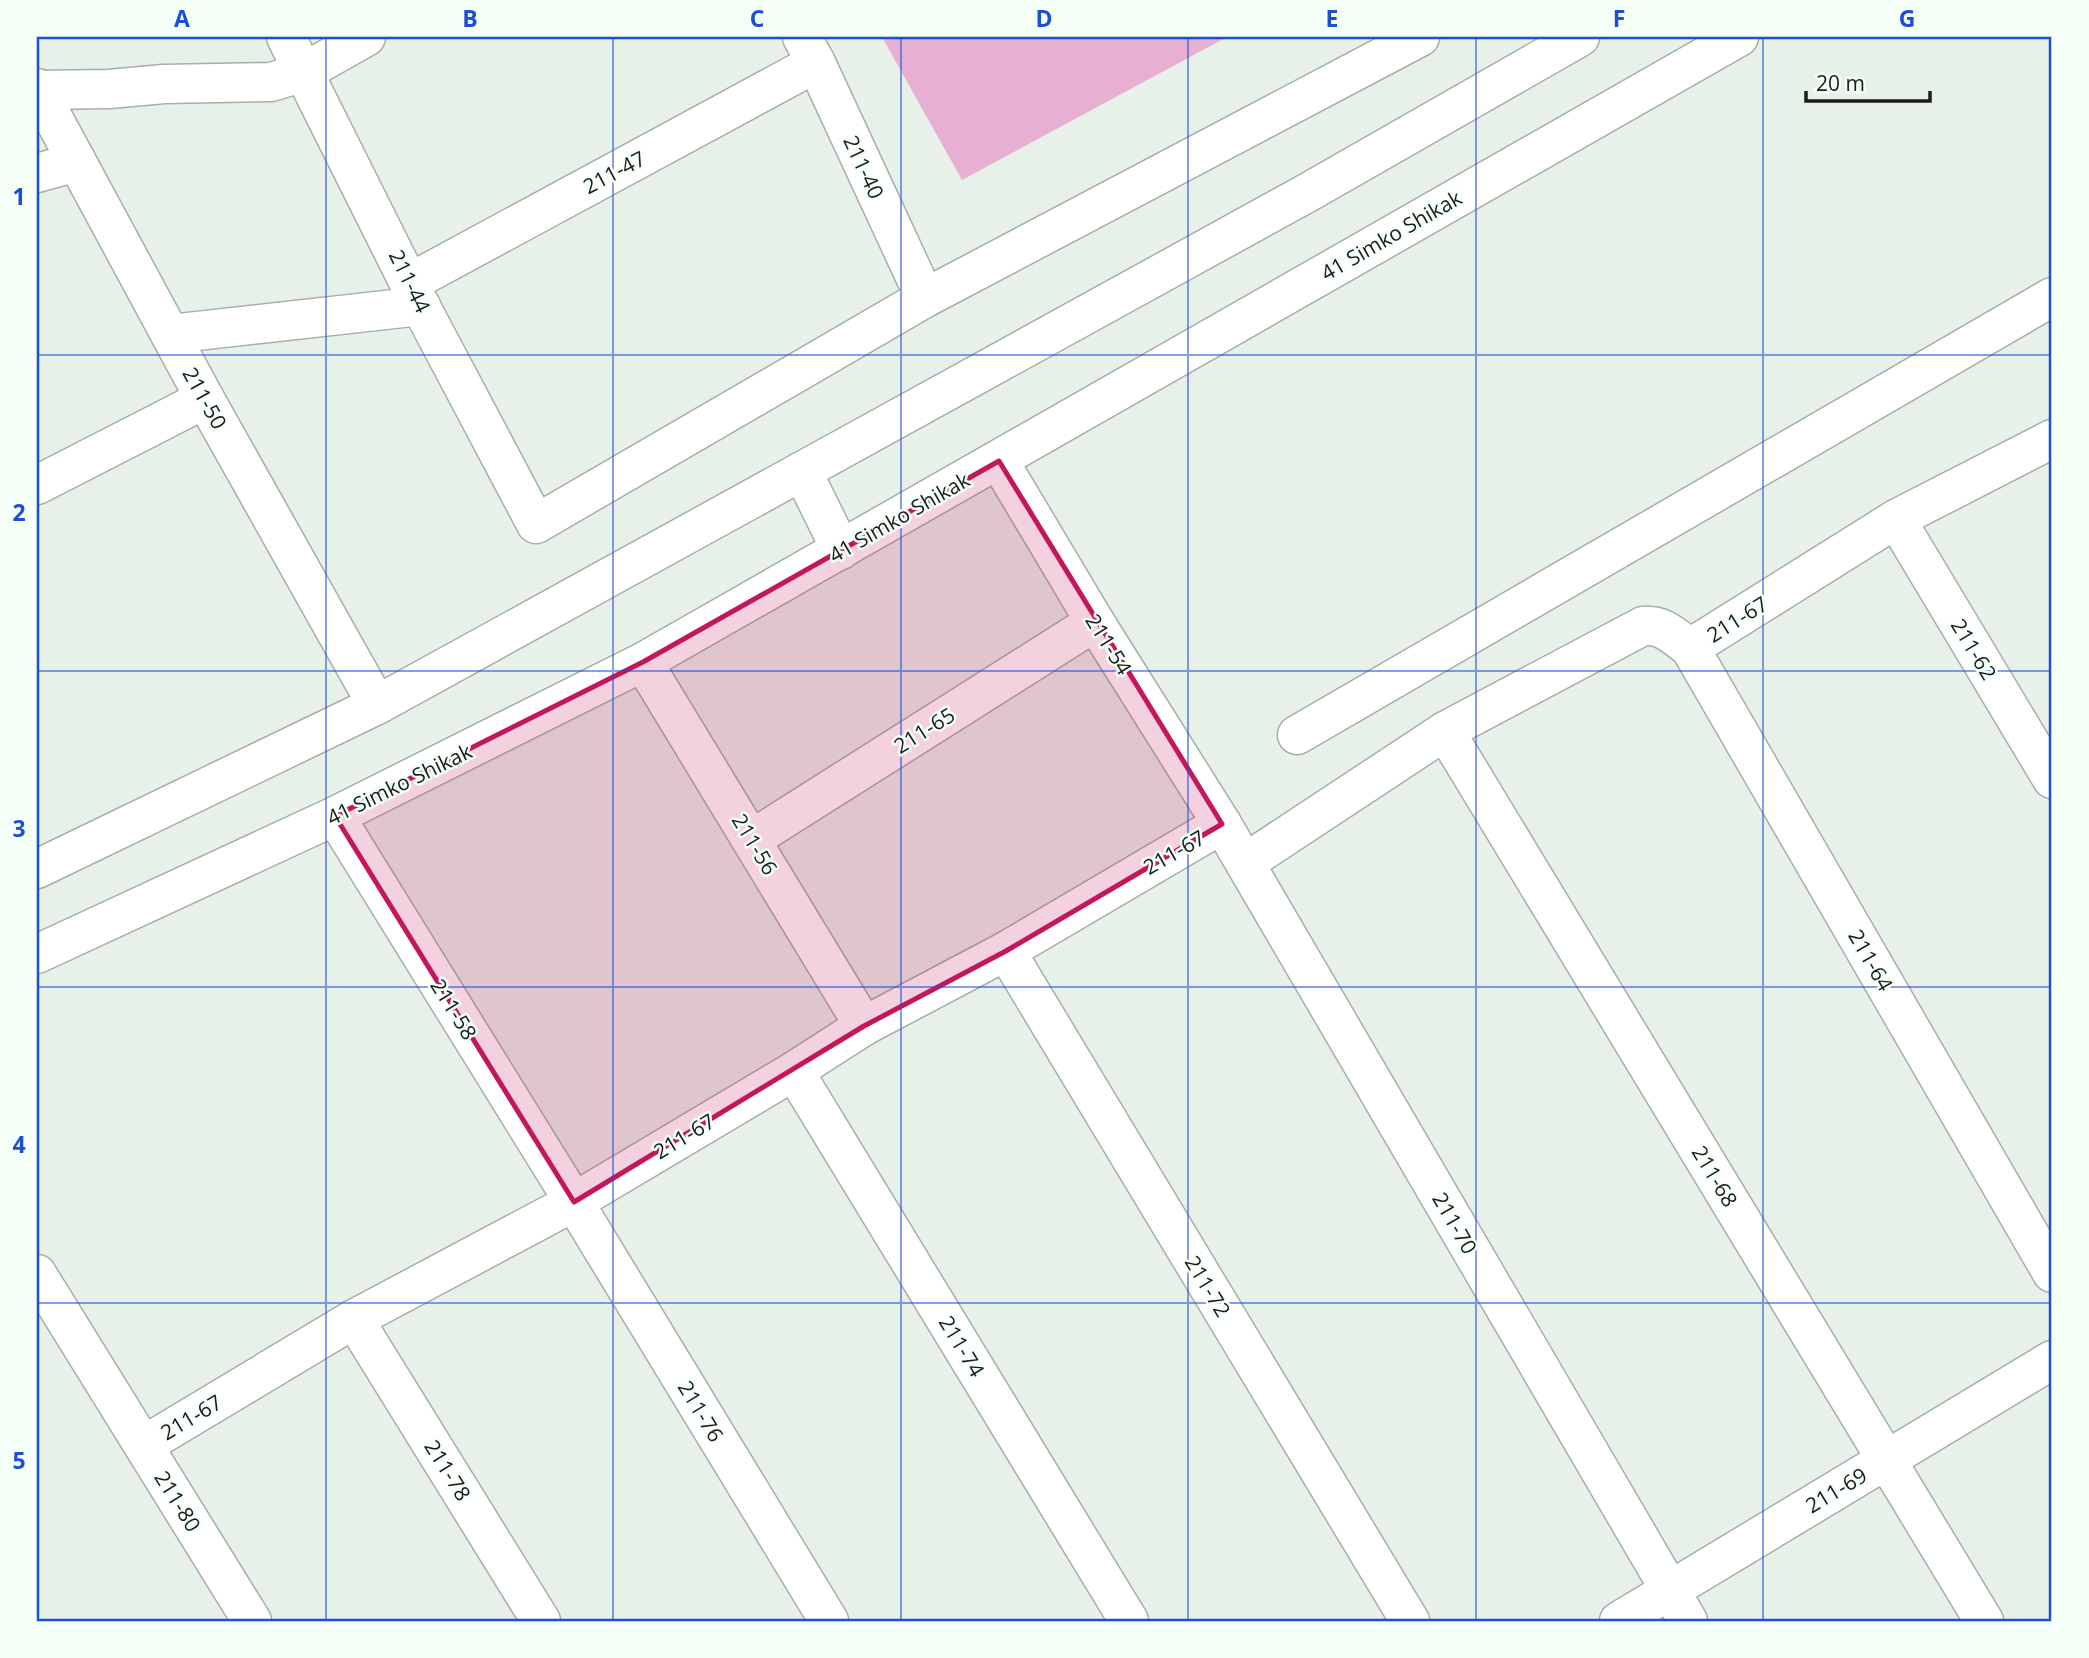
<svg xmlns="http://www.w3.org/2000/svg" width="2089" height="1658" font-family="'Open Sans',sans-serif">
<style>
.building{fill:#e7afd2}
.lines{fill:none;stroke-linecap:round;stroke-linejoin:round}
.minor-casing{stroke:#a5afa7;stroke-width:41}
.major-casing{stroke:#a5afa7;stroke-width:41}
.minor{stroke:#fff;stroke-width:38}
.major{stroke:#fff;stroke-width:38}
.marked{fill:#c2185b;fill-opacity:0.2;stroke:#c2185b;stroke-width:5;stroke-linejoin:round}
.grid{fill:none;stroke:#1d4ed8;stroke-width:2;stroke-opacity:0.55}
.labels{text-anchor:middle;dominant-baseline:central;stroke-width:5;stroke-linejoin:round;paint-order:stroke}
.street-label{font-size:21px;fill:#191d1a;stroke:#f4fff7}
.neatline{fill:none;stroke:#1d4ed8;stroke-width:2.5}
.grid-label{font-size:23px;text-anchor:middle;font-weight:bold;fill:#1d4ed8}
</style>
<rect width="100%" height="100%" fill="#e7f1e9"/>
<!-- building -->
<polygon class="building" points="882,37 1227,37 962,180"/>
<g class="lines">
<defs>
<g id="minor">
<polyline points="286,37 420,305 536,524 925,298 1420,37"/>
<polyline points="802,37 816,63 925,298"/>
<polyline points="37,88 205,399 377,705"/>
<polyline points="38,90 109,89 164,84 271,82 304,72 366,37"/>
<polyline points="37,173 77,162"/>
<polyline points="411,282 816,63"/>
<polyline points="170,334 421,306"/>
<polyline points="999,461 1095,622 1222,824 1688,1621"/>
<polyline points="37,485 205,399"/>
<polyline points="1896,519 2052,779"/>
<polyline points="1690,648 2052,1273"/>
<polyline points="643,662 864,1026"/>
<polyline points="1445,731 1984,1621"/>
<polyline points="1297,735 2052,297"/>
<polyline points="335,816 574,1202 829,1621"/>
<polyline points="752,839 1095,622"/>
<path d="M 1245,863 L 1445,731 L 1643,626 C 1663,624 1675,637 1690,648 L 1896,519 L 2052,439"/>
<polyline points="1006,951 1410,1621"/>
<polyline points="794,1071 1129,1621"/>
<polyline points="37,1274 252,1621"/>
<polyline points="354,1319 541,1621"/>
<polyline points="144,1445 354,1319 574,1202 794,1071 864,1026 1006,951 1222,824"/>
<polyline points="1619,1621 2052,1360"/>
</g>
<g id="major">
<polyline points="802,471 841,550"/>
<polyline points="37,869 377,705 1307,193 1580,37"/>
<polyline points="37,954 335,816 643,662 1739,37"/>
</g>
</defs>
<!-- minor casing -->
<use href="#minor" class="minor-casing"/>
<!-- major casing -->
<use href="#major" class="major-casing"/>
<!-- minor -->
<use href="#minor" class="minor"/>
<!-- major -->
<use href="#major" class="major"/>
</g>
<!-- marked area -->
<path class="marked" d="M 999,461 L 1222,824 L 1006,951 L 864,1026 L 574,1202 L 335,816 L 643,662 Z"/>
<!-- grid -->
<path class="grid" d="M 326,37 L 326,1621M 613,37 L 613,1621M 901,37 L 901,1621M 1188,37 L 1188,1621M 1476,37 L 1476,1621M 1763,37 L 1763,1621M 37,355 L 2052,355M 37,671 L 2052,671M 37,987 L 2052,987M 37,1303 L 2052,1303"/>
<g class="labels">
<!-- street labels -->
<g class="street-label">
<text transform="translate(864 167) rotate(65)">211-40</text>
<text transform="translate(614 172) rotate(-28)">211-47</text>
<text transform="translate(1391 235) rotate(-30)">41 Simko Shikak</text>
<text transform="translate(410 281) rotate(64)">211-44</text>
<text transform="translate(205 398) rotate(61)">211-50</text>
<text transform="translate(899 517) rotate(-30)">41 Simko Shikak</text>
<text transform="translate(1737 619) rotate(-32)">211-67</text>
<text transform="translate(1109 644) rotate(58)">211-54</text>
<text transform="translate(1974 649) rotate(59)">211-62</text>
<text transform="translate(924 730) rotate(-32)">211-65</text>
<text transform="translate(399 784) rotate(-26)">41 Simko Shikak</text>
<text transform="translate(755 844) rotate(59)">211-56</text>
<text transform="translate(1174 852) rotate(-30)">211-67</text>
<text transform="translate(1871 960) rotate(60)">211-64</text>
<text transform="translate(454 1009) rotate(58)">211-58</text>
<text transform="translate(684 1136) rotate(-31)">211-67</text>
<text transform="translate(1715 1176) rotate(59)">211-68</text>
<text transform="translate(1455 1223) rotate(60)">211-70</text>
<text transform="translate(1208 1286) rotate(59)">211-72</text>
<text transform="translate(962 1346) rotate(59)">211-74</text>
<text transform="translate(701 1411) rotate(59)">211-76</text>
<text transform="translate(191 1417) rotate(-31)">211-67</text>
<text transform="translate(448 1470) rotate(58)">211-78</text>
<text transform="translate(1836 1490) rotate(-31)">211-69</text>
<text transform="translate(178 1501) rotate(58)">211-80</text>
</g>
</g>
<!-- border -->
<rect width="2089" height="1658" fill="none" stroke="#f4fff7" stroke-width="77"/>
<!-- scale -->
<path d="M1806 91v10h124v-10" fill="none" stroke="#191d1a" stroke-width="3.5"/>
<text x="1816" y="91" font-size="21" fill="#191d1a" stroke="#f4fff7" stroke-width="5" paint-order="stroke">20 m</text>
<rect x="38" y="38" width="2012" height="1582" class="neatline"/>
<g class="grid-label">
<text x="182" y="27">A</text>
<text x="470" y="27">B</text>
<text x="757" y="27">C</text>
<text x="1044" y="27">D</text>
<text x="1332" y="27">E</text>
<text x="1619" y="27">F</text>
<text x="1907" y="27">G</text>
<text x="19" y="205">1</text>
<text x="19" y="521">2</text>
<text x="19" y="837">3</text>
<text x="19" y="1153">4</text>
<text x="19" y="1469">5</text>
</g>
</svg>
